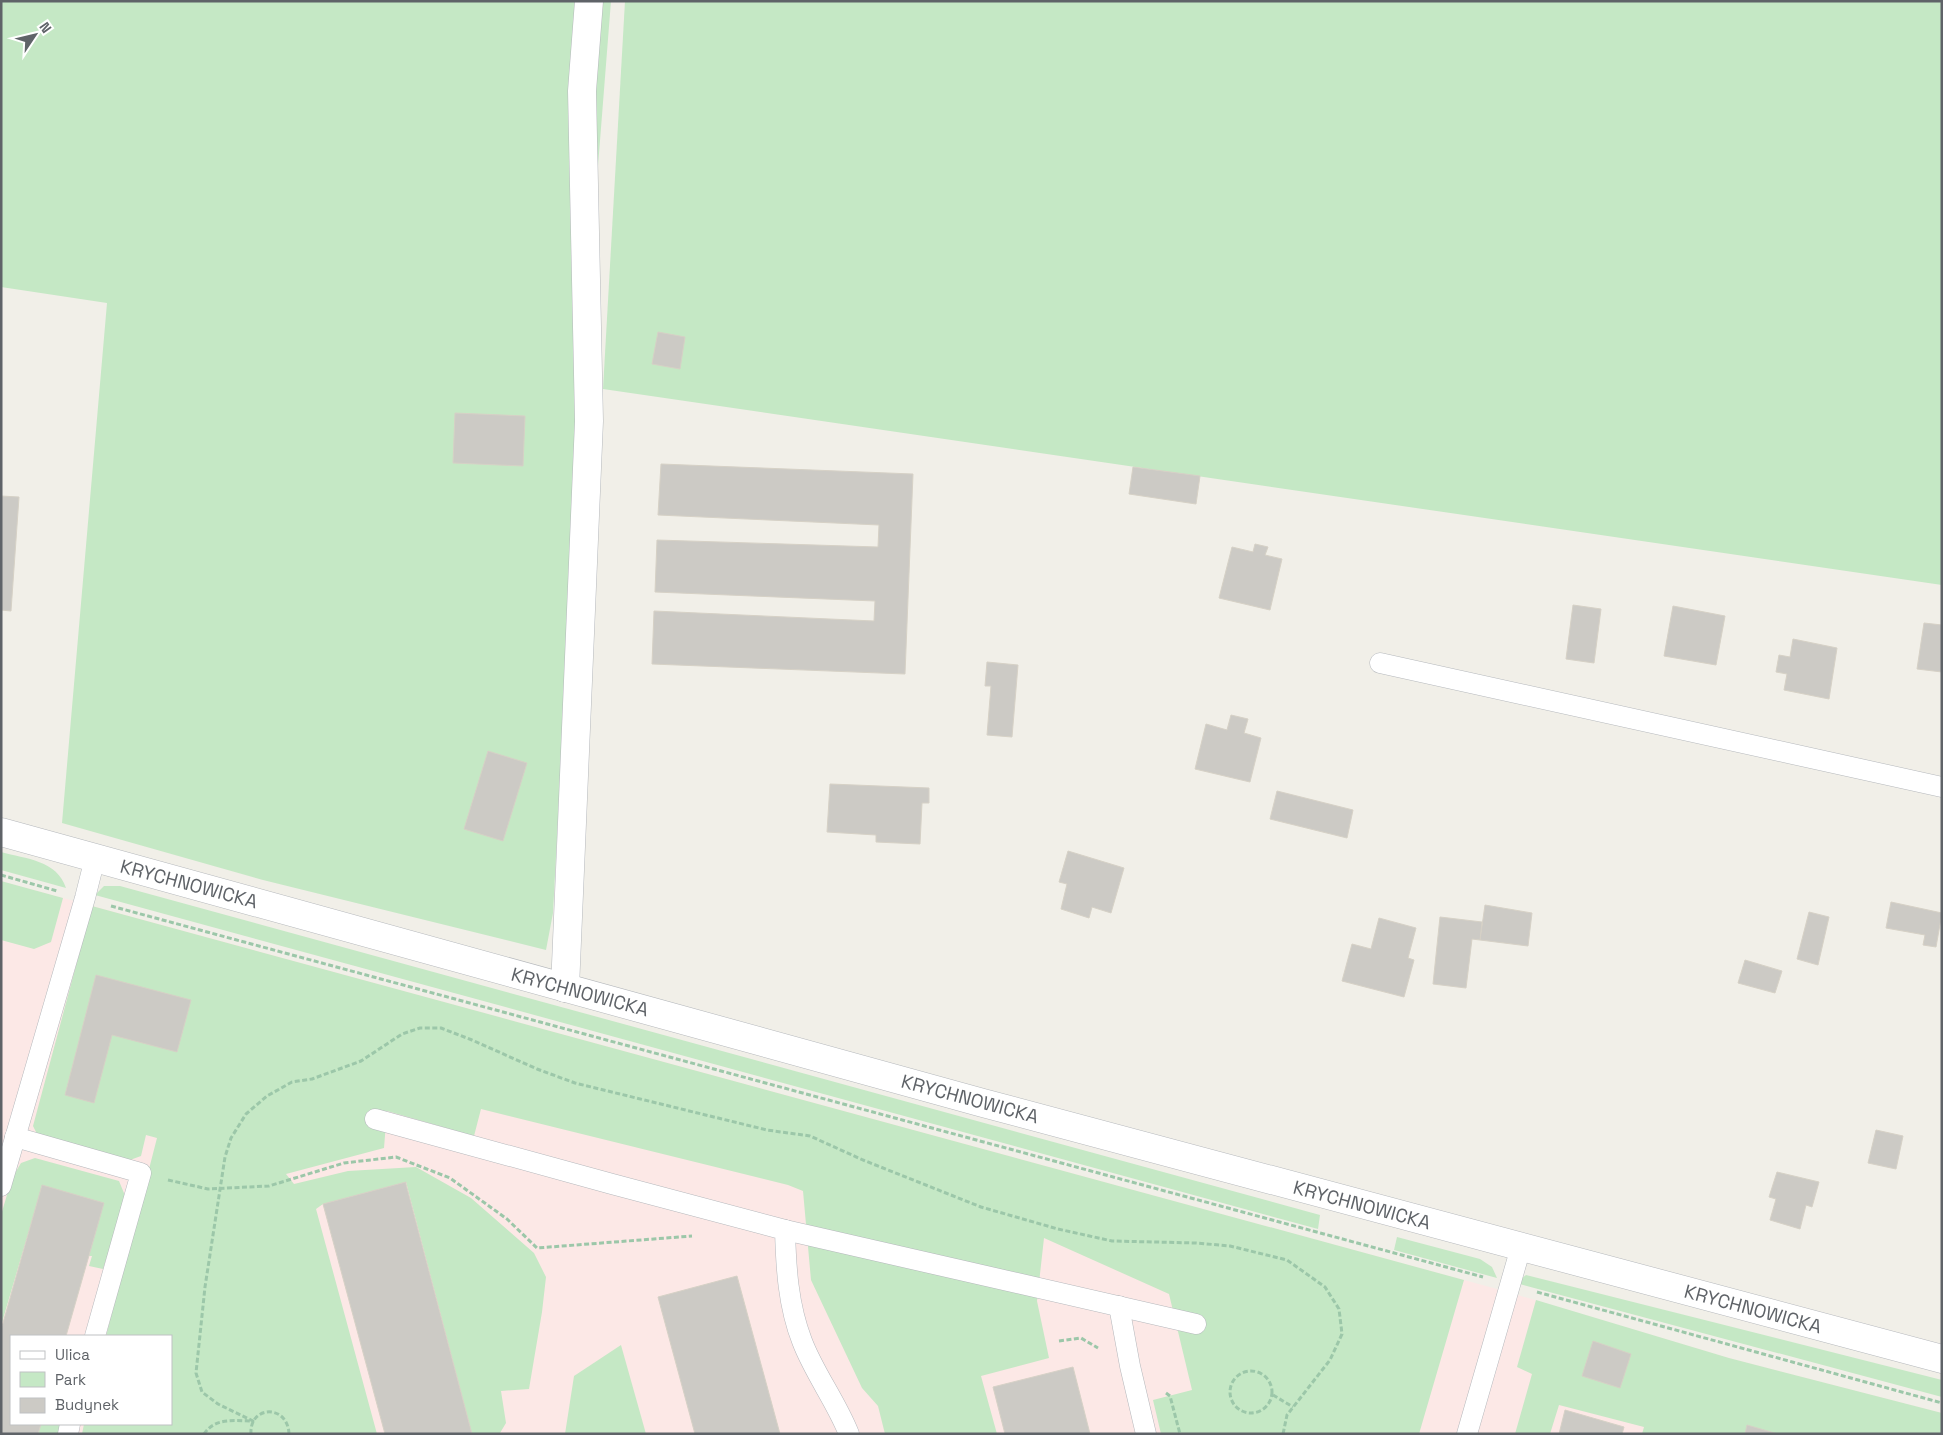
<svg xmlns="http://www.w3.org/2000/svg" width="1943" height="1435" font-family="'Space Grotesk',sans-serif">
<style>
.medical{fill:#fce8e6;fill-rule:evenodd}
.green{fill:#c5e8c5}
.building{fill:#cccac5;stroke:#d6d1c6}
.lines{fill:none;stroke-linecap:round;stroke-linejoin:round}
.service-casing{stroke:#b5b8bc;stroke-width:21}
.minor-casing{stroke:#b5b8bc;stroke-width:29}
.tertiary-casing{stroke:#b5b8bc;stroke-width:29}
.path{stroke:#9cc7a9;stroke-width:3;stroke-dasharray:5 2.5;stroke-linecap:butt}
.service{stroke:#fff;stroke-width:20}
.minor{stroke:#fff;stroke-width:28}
.tertiary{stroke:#fff;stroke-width:28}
.labels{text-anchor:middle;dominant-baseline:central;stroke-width:4;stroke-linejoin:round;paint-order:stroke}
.street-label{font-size:19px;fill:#5f6368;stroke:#fff}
</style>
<rect width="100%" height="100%" fill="#f1efe8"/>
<!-- medical -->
<path class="medical" d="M 1,881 L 1508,1292 L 1729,1358 L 1942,1413 L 1942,1434 L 1,1434 ZM 11,1336 L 171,1336 L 171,1424 L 11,1424 Z"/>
<!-- green -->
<g class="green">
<polygon points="1,1 611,1 581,382 553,913 546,950 263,880 62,823 107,303 1,287"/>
<polygon points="625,1 1942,1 1942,585 603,389"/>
<path d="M 1,852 C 26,859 57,860 66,888 L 1,870 Z"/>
<polygon points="1,881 63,898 51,942 34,949 1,940"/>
<polygon points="104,886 120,886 1320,1215 1318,1229 95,895"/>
<polygon points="92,906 1464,1280 1419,1434 1161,1434 1153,1400 1192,1390 1169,1294 1044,1238 1037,1301 1049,1358 981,1376 997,1434 885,1434 878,1406 862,1388 811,1280 803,1191 788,1185 481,1109 474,1136 387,1111 384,1148 286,1174 294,1184 348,1171 416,1167 471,1198 534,1253 546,1277 542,1312 529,1389 501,1391 506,1423 500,1433 472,1434 406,1182 323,1204 316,1209 377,1434 82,1434 84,1424 171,1424 171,1336 106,1336 157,1138 146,1135 141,1156 130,1160 39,1138 33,1126"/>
<polygon points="35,1158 119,1181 126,1198 103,1269 89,1266 92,1256 89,1256 103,1203 42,1186 1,1326 1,1215 12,1178 21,1163"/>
<polygon points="1397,1237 1480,1259 1492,1267 1497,1278 1394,1250"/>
<polygon points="1526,1275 1942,1380 1942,1397 1516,1283"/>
<polygon points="1536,1300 1729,1358 1942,1413 1942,1434 1642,1434 1644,1427 1559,1405 1550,1434 1515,1434 1532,1374 1517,1367"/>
<polygon points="621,1345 646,1434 565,1434 574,1376"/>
<polygon points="41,1424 62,1424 60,1434 38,1434"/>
</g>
<!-- building -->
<g class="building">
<polygon points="658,332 685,337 680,369 652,364"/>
<polygon points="455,413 525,416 523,466 453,463"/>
<polygon points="661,464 913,474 905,674 652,664 654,611 874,621 875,601 655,592 657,540 878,547 879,525 658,515"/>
<polygon points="1133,467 1200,476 1196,504 1129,494"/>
<polygon points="1,496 19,497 11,611 1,610"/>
<polygon points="1255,544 1268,547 1265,555 1282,559 1270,610 1219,598 1232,547 1253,552"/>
<polygon points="1573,605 1601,609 1594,663 1566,659"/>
<polygon points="1673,606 1725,616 1716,665 1664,656"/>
<polygon points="1924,623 1942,625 1942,672 1917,669"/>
<polygon points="1793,639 1837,648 1829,699 1784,690 1787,674 1776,672 1779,655 1790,657"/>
<polygon points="987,662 1018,665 1012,737 987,735 991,686 985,686"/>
<polygon points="1231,715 1248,719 1244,733 1261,738 1250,782 1195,769 1206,724 1227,730"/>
<polygon points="488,751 527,763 503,841 464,829"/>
<polygon points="830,784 929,788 929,803 922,803 920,844 876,842 876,835 827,832"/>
<polygon points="1277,791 1353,810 1347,838 1270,819"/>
<polygon points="1068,851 1124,868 1111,913 1092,907 1089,918 1061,909 1067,884 1059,882"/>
<polygon points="1891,902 1942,913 1936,947 1923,945 1925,935 1886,928"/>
<polygon points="1485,905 1532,913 1528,946 1480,940"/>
<polygon points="1809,912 1829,917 1818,965 1797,959"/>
<polygon points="1440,917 1482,922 1480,940 1472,939 1466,988 1433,984"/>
<polygon points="1379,918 1416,928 1408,958 1414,960 1404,997 1342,981 1352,944 1371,949"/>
<polygon points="1745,960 1782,971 1775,993 1738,983"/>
<polygon points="96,975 191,1000 177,1052 112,1035 94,1103 65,1095"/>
<polygon points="1876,1130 1903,1136 1896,1169 1868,1163"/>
<polygon points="1777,1172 1819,1182 1812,1207 1806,1205 1800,1229 1770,1220 1776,1199 1769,1197"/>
<polygon points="406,1182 406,1184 472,1434 385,1434 323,1204"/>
<polygon points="42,1185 104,1203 66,1336 11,1336 11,1424 41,1424 38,1434 1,1434 1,1330"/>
<polygon points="737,1276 780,1434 695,1434 658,1297"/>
<polygon points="1593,1341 1631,1354 1620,1388 1582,1376"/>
<polygon points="1073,1367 1090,1434 1005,1434 993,1387"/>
<polygon points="1565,1410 1624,1427 1622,1434 1559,1434"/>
<polygon points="1747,1425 1778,1434 1745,1434"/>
</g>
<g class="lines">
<defs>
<g id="service">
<polyline points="1380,663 1942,787"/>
<path d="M 375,1119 L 612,1184 L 785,1230 C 786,1267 788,1305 802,1341 C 814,1373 836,1401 849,1434"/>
<polyline points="15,1137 141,1173 95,1336"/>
<polyline points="1,1186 85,898 95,858"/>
<polyline points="785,1230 1196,1324"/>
<polyline points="1119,1306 1130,1366 1146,1434"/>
<polyline points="68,1434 70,1424"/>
<polyline points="1467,1434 1521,1247"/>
</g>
<polyline id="minor" points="565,988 589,421 582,91 589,1"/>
<polyline id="tertiary" points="1,832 983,1103 1942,1359"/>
</defs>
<!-- service casing -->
<use href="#service" class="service-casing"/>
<!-- minor casing -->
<use href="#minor" class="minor-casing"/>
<!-- tertiary casing -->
<use href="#tertiary" class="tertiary-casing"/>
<!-- path -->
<g class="path">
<polyline points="1,875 57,891"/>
<polyline points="111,906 1483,1277"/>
<polyline points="168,1180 208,1189 269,1186 344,1163 396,1157 450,1178 507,1219 537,1248 692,1236"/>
<polyline points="1537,1292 1942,1403"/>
<polyline points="1059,1341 1081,1338 1098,1348"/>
<circle cx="1251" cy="1392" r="21"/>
<polyline points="1166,1393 1170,1396 1180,1434"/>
<polyline points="1273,1395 1293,1407"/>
<path d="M 204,1434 C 215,1417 236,1421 253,1421 L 218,1404 L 202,1392 L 196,1373 L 205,1287 L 225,1157 L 231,1138 L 246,1114 L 267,1096 L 292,1082 L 312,1079 L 361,1061 L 402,1034 L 420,1028 L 441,1028 L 472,1040 L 537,1069 L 575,1083 L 767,1130 L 810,1136 L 863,1160 L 981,1207 L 1058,1229 L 1112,1241 L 1196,1243 L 1230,1246 L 1287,1260 L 1325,1287 L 1339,1309 L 1342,1334 L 1330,1360 L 1287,1415 L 1283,1434"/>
<path d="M 251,1434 C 249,1405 288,1404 289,1434"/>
</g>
<!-- service -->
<use href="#service" class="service"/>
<!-- minor -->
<use href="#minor" class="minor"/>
<!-- tertiary -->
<use href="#tertiary" class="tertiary"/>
</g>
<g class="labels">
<!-- street labels -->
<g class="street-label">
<text transform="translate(189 884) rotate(15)">KRYCHNOWICKA</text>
<text transform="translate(580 992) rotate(15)">KRYCHNOWICKA</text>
<text transform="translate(970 1099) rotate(15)">KRYCHNOWICKA</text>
<text transform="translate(1362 1205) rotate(15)">KRYCHNOWICKA</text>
<text transform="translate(1753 1309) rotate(15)">KRYCHNOWICKA</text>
</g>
</g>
<!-- border -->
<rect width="1943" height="1435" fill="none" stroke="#5f6368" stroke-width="5"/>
<!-- legend -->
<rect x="10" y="1335" width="162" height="90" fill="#ffffff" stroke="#bfc1c3"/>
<rect x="20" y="1351" width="25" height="8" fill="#ffffff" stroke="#bfc1c3"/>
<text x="55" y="1360" font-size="15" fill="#5f6368">Ulica</text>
<rect x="20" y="1372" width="25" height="15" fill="#c5e8c5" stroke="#bfc1c3"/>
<text x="55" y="1385" font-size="15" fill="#5f6368">Park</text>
<rect x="20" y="1398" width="25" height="15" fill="#cccac5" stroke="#bfc1c3"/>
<text x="55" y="1410" font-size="15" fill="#5f6368">Budynek</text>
<!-- north arrow -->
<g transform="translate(35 35) rotate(55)" stroke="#ffffff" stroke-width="4" paint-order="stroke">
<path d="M0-4L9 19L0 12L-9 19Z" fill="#5f6368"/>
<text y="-8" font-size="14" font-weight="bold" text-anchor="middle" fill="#5f6368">N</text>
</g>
</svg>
